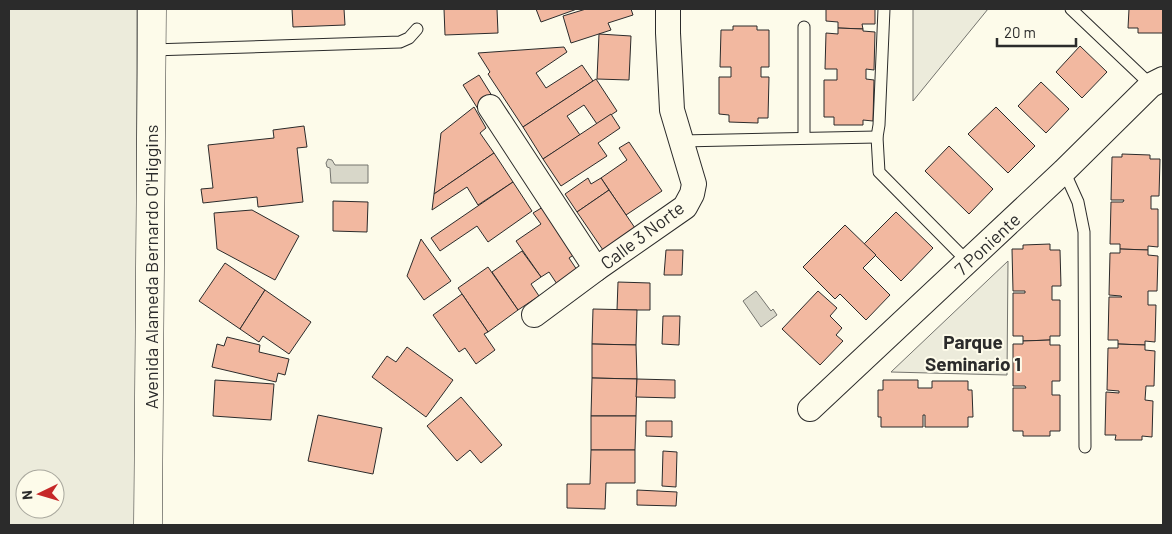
<svg xmlns="http://www.w3.org/2000/svg" width="1172" height="534" font-family="Barlow,sans-serif">
<style>
.green{fill:#ecebdb;stroke:#74746e;fill-rule:evenodd}
.water{fill:#d8d7c9;stroke:#74746e}
.building{fill:#f2b8a0;stroke:#2b2b2b}
.lines{fill:none;stroke-linecap:round;stroke-linejoin:round}
.service-casing{stroke:#2b2b2b;stroke-width:13}
.minor-casing{stroke:#2b2b2b;stroke-width:26}
.primary-casing{stroke:#2b2b2b;stroke-width:29}
.service{stroke:#fdfbea;stroke-width:11}
.minor{stroke:#fdfbea;stroke-width:24}
.primary{stroke:#fdfbea;stroke-width:28}
.labels{text-anchor:middle;dominant-baseline:central;stroke-width:4;stroke-linejoin:round;paint-order:stroke}
.street-label{font-size:18px;fill:#2b2b2b;stroke:#fdfbea}
.neighbourhood-label{font-size:19px;font-weight:bold;fill:#2b2b2b;stroke:#fdfbea}
</style>
<rect width="100%" height="100%" fill="#fdfbea"/>
<!-- green -->
<g class="green">
<path d="M 9,9 L 137,9 L 136,525 L 9,525 ZM 25,479 L 55,479 L 55,509 L 25,509 Z"/>
<polygon points="913,9 988,9 913,101"/>
<polygon points="1008,261 1007,375 891,372"/>
</g>
<!-- water -->
<g class="water">
<polygon points="328,159 332,160 335,165 368,165 368,183 331,183 330,168 327,167 326,163"/>
<polygon points="756,291 771,311 773,309 777,315 761,327 743,301"/>
</g>
<!-- building -->
<g class="building">
<polygon points="292,9 344,9 345,25 293,27"/>
<polygon points="444,9 497,9 498,33 445,35"/>
<polygon points="536,9 577,9 541,22"/>
<polygon points="586,9 631,9 633,15 608,23 611,30 571,43 563,16"/>
<polygon points="826,9 875,9 875,24 862,24 863,29 838,28 838,22 826,21"/>
<polygon points="1129,9 1163,9 1163,33 1138,33 1138,28 1128,28"/>
<polygon points="733,26 757,26 757,30 769,30 769,67 761,67 761,77 769,77 768,118 758,118 758,123 729,122 729,115 719,114 719,77 731,77 731,67 720,67 721,30 733,30"/>
<polygon points="838,28 863,29 863,31 875,32 874,70 866,69 866,79 874,80 873,121 863,120 863,125 834,125 834,117 824,117 824,80 837,80 837,69 825,69 826,33 838,34"/>
<polygon points="599,34 631,36 629,80 597,79"/>
<polygon points="1080,46 1107,72 1082,98 1056,72"/>
<polygon points="564,47 567,52 536,73 546,88 582,65 593,81 523,127 488,74 490,72 478,53"/>
<polygon points="479,75 494,99 478,109 463,85"/>
<polygon points="596,79 617,111 597,124 584,105 567,116 580,135 543,159 523,127"/>
<polygon points="1041,82 1069,109 1046,133 1018,106"/>
<polygon points="474,107 486,128 480,133 494,153 434,194 441,133"/>
<polygon points="996,107 1035,146 1008,173 968,134"/>
<polygon points="611,114 620,128 598,143 607,156 561,186 543,159"/>
<polygon points="304,126 307,147 297,148 303,202 258,207 257,197 203,203 201,189 213,188 208,145 274,138 273,130"/>
<polygon points="629,142 662,191 626,215 601,178 627,160 619,148"/>
<polygon points="949,146 993,189 969,214 925,171"/>
<polygon points="494,153 513,182 478,205 467,187 432,210 434,194"/>
<polygon points="1122,154 1150,155 1150,159 1160,159 1159,196 1151,196 1151,209 1158,209 1158,247 1148,246 1148,250 1120,249 1120,244 1110,244 1111,202 1123,202 1124,200 1111,200 1112,157 1122,157"/>
<polygon points="588,178 591,184 601,178 609,190 577,212 565,194"/>
<polygon points="513,182 532,211 488,242 477,226 440,251 431,238"/>
<polygon points="609,190 635,228 603,250 577,212"/>
<polygon points="333,201 368,202 367,232 333,231"/>
<polygon points="543,207 575,254 569,258 577,270 557,284 549,272 541,277 516,241 541,224 533,213"/>
<polygon points="252,210 299,236 275,280 217,249 214,213"/>
<polygon points="896,212 933,248 901,281 864,244"/>
<polygon points="845,225 876,255 863,268 890,295 866,320 840,294 835,299 803,267"/>
<polygon points="421,239 451,281 424,300 407,276"/>
<polygon points="1050,244 1050,250 1060,250 1061,286 1052,286 1052,300 1060,300 1060,336 1050,336 1050,340 1023,341 1023,336 1013,336 1013,293 1025,293 1025,291 1013,291 1012,249 1023,249 1023,245"/>
<polygon points="1120,249 1148,250 1148,255 1158,256 1157,291 1148,291 1148,305 1156,305 1155,342 1145,341 1145,345 1118,344 1118,340 1108,340 1109,297 1122,297 1121,296 1109,295 1110,253 1120,253"/>
<polygon points="666,250 683,250 682,275 664,275"/>
<polygon points="522,251 541,277 531,284 539,296 518,310 492,272"/>
<polygon points="225,263 265,290 240,329 199,301"/>
<polygon points="488,267 518,310 488,332 458,288"/>
<polygon points="618,282 650,283 650,310 617,310"/>
<polygon points="265,290 311,322 289,354 263,336 259,342 240,329"/>
<polygon points="818,291 837,308 830,316 842,328 836,335 843,341 820,365 782,329"/>
<polygon points="462,294 488,332 484,334 495,350 476,364 465,348 459,352 433,315"/>
<polygon points="593,309 637,310 636,345 592,344"/>
<polygon points="663,316 680,316 679,345 662,344"/>
<polygon points="227,337 260,345 259,352 289,359 285,375 278,373 276,382 212,367 217,344 224,346"/>
<polygon points="1050,340 1050,345 1060,345 1060,381 1052,381 1052,395 1060,395 1060,431 1050,431 1050,436 1023,436 1023,431 1013,431 1013,388 1026,388 1025,386 1013,386 1013,344 1023,344 1023,341"/>
<polygon points="592,344 636,345 637,379 592,378"/>
<polygon points="1118,344 1145,345 1145,350 1155,351 1154,386 1146,386 1145,400 1153,401 1152,437 1142,436 1142,440 1115,440 1116,435 1105,435 1106,392 1119,393 1119,391 1107,390 1108,348 1118,348"/>
<polygon points="407,347 453,380 426,417 372,377 387,356 396,362"/>
<polygon points="592,378 637,379 636,416 591,416"/>
<polygon points="637,379 675,380 675,398 636,397"/>
<polygon points="215,380 274,384 271,420 213,416"/>
<polygon points="883,380 918,380 918,388 932,388 932,381 968,381 968,390 972,390 973,417 968,417 968,427 925,427 925,415 923,415 923,427 881,427 881,417 878,417 878,390 883,390"/>
<polygon points="461,397 502,445 481,463 470,450 457,461 427,426"/>
<polygon points="318,415 382,428 373,474 308,461"/>
<polygon points="591,416 636,416 635,450 591,450"/>
<polygon points="646,421 672,421 672,437 646,436"/>
<polygon points="591,450 635,450 635,483 606,483 605,509 567,508 567,484 590,484"/>
<polygon points="663,451 677,452 676,487 662,486"/>
<polygon points="637,490 677,492 676,506 637,505"/>
</g>
<g class="lines">
<defs>
<g id="service">
<polyline points="884,9 879,125 877,137 879,172 968,262"/>
<polyline points="1071,9 1151,85"/>
<polyline points="152,50 400,42 409,38 417,29"/>
<polyline points="804,138 804,27"/>
<polyline points="681,141 877,137"/>
<polyline points="1064,171 1078,202 1084,232 1085,447"/>
</g>
<g id="minor">
<polyline points="490,107 596,269"/>
<polyline points="534,315 596,269 685,207 692,194 694,184 672,110 668,33 668,9"/>
<polyline points="810,409 1064,171 1151,85 1163,79"/>
</g>
<polyline id="primary" points="148,525 152,9"/>
</defs>
<!-- service casing -->
<use href="#service" class="service-casing"/>
<!-- minor casing -->
<use href="#minor" class="minor-casing"/>
<!-- primary casing -->
<use href="#primary" class="primary-casing"/>
<!-- service -->
<use href="#service" class="service"/>
<!-- minor -->
<use href="#minor" class="minor"/>
<!-- primary -->
<use href="#primary" class="primary"/>
</g>
<g class="labels">
<!-- street labels -->
<g class="street-label">
<text transform="translate(642 235) rotate(-37)">Calle 3 Norte</text>
<text transform="translate(987 244) rotate(-43)">7 Poniente</text>
<text transform="translate(151 267) rotate(-90)">Avenida Alameda Bernardo O'Higgins</text>
</g>
<!-- neighbourhood labels -->
<g class="neighbourhood-label">
<text x="973" y="341">Parque<tspan x="973" dy="22">Seminario 1</tspan></text>
</g>
</g>
<!-- border -->
<rect width="1172" height="534" fill="none" stroke="#2b2b2b" stroke-width="20"/>
<!-- north arrow -->
<g transform="translate(40 494) rotate(265)"><circle r="24" fill="#fdfbea" stroke="#a9a89e"/>
<path d="M0-4L9 19L0 12L-9 19Z" fill="#c62828"/>
<text y="-8" font-size="14" font-weight="bold" text-anchor="middle" fill="#2b2b2b">N</text>
</g>
<!-- scale -->
<path d="M997 38v8h79v-8" fill="none" stroke="#2b2b2b" stroke-width="2.5"/>
<text x="1004" y="38" font-size="15" fill="#2b2b2b" stroke="#fdfbea" stroke-width="4" paint-order="stroke">20 m</text>
</svg>
